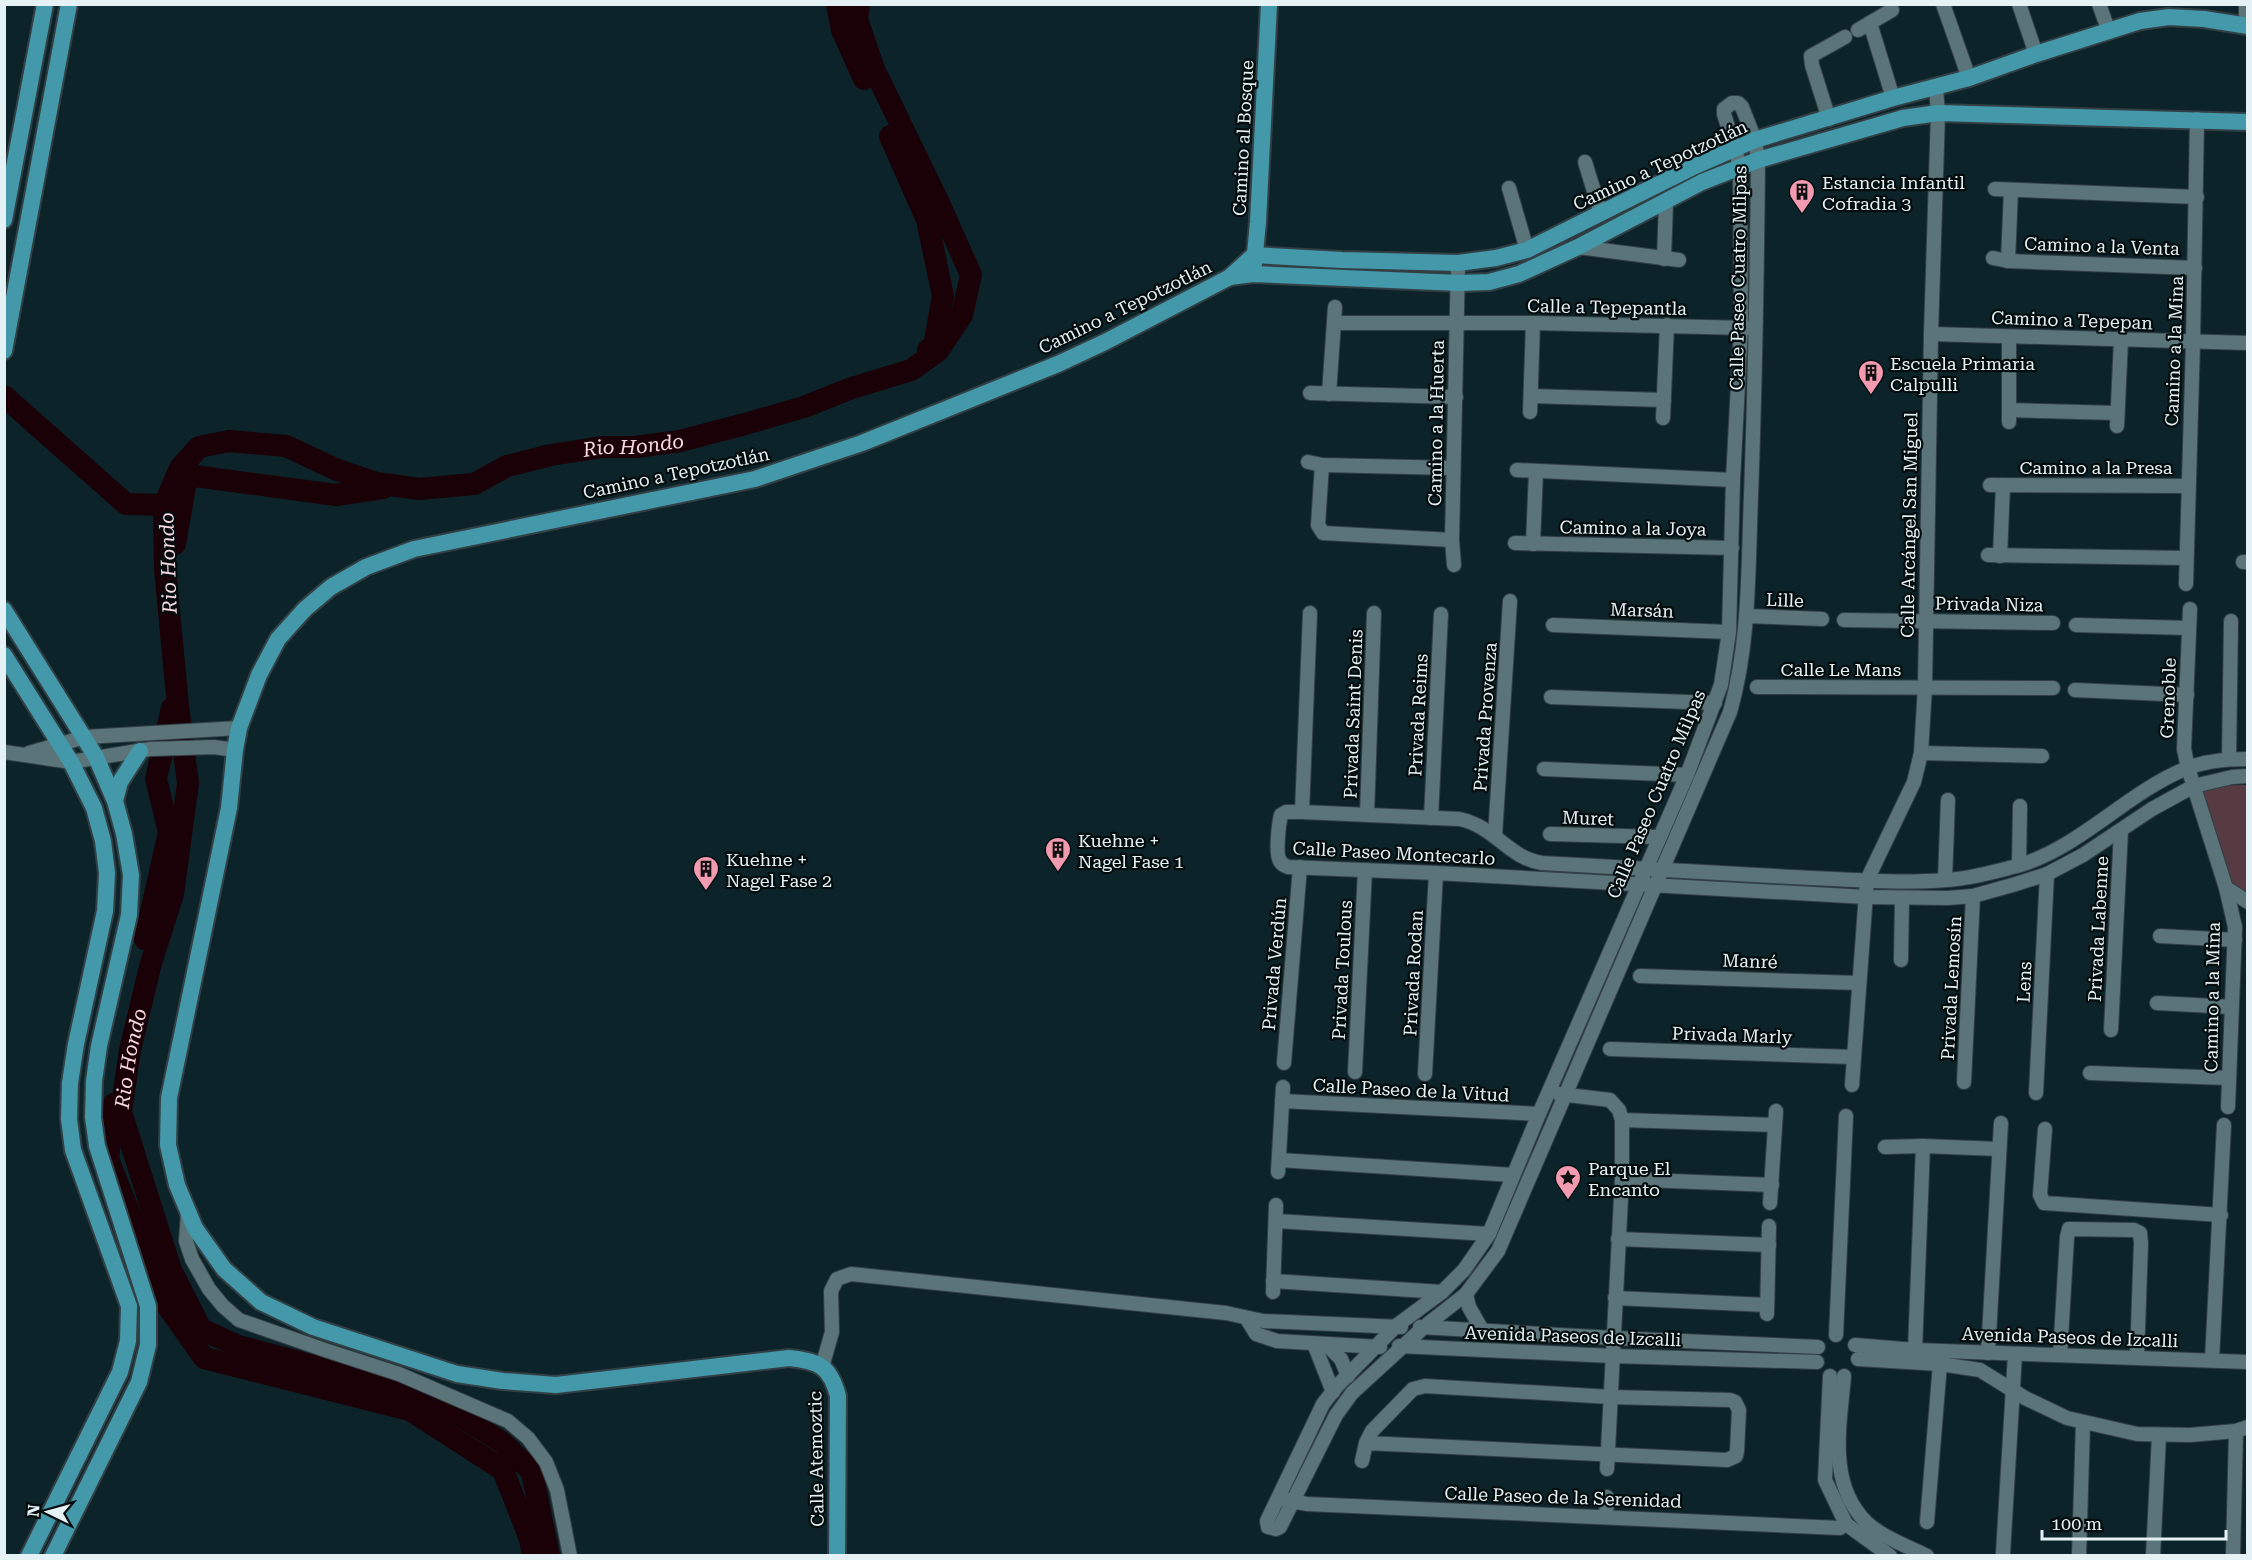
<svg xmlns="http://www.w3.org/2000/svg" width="2252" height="1560" font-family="'Roboto Serif',serif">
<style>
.green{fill:#563c42}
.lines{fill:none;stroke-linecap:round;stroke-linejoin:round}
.river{stroke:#1a0007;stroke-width:22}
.minor-casing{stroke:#323f44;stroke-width:16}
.major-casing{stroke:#323f44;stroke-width:20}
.minor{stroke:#5a747a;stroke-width:14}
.major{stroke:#4398a9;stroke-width:16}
.labels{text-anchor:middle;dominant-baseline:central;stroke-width:4.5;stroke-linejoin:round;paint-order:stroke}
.street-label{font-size:18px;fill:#e4f2f5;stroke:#040c0e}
.poi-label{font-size:18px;fill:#e4f2f5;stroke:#040c0e;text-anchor:start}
.water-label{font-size:20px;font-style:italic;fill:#f9dae1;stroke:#040c0e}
</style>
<rect width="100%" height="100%" fill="#0c2429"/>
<!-- green -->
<polygon class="green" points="2247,785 2247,908 2230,898 2194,786"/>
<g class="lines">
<!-- river -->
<g class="river">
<polyline points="837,4 842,30 864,79"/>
<polyline points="890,136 927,220 943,296 934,346 928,350"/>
<polyline points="4,396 126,504 164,505"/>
<polyline points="175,544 187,475 336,495 383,488"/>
<polyline points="145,939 169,832 156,779 172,708"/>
<polyline points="114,1104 108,1159 166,1304 204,1358 410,1410 503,1470 530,1539 533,1556"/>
<path id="s1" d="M 549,1556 L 532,1472 L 503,1443 L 449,1409 L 382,1384 L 238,1346 L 201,1329 L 171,1270 L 121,1112 L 130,1050 L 151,963 L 173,894 L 188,783 L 178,706 L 165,569 L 164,505 L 180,468 L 199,447 L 229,441 L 286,446 L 335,469 L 376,483 L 419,489 L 474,484 L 507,466 L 551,455 L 602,447 L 635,447 L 680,441 L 745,424 L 804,407 L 849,389 L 911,370 L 938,351 L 962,315 L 971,275 L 939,203 L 874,69 L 857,19 L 859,4"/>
</g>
<defs>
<g id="minor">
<polyline points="1943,4 1969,78"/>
<polyline points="2019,4 2036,54"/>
<polyline points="2099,4 2109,32"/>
<polyline points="1870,23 1893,98"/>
<polyline points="2246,25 2246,4"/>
<polyline points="1858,30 1892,10"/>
<path d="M 1732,103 L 1738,103 L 1742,107 L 1755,140 L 1758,160 C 1757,272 1755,384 1751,496 C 1748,568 1750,643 1730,712 L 1498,1251 L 1466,1294 L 1424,1327 L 1352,1393 L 1336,1415 L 1280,1527 L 1276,1529 L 1268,1527 L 1267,1521 L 1323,1404 L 1337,1386 L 1396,1326 L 1442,1292 L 1464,1270 L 1489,1234 L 1539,1114 L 1687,775 L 1721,685 L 1729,632 L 1733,480 L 1741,327 L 1740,166 L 1724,114 L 1724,109 Z"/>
<polyline points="1829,119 1812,65 1811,56 1845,37"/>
<polyline points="1585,162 1601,214"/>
<polyline points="1509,188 1527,250"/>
<polyline points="1995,189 2197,197"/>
<polyline points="1578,247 1679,260"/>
<polyline points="1993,258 2008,261 2195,268"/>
<polyline points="1664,259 1666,202"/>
<polyline points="2008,261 2011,190"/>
<polyline points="1334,323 1533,323 1748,328"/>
<polyline points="1931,334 2248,343"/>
<polyline points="1310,393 1456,397"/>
<polyline points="1329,394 1335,307"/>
<polyline points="1531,396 1664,400"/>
<polyline points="2009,410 2117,413"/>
<polyline points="1530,412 1533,323"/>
<polyline points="1663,418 1667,325"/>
<polyline points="2009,422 2009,337"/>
<polyline points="2117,426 2121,340"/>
<polyline points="1308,462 1322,465 1453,468"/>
<polyline points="1322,465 1318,525 1323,533 1452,540"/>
<polyline points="1517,470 1733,480"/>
<polyline points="1990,485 2188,486"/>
<polyline points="1515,543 1732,548"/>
<polyline points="1533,544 1536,471"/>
<polyline points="1988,555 2186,558"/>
<polyline points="2000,556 2003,485"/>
<polyline points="2243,562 2248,562"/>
<polyline points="1454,565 1452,540 1458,263"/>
<polyline points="2186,584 2193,342 2197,119"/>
<polyline points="2190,609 2184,749 2188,768 2226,888 2235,927 2228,1107"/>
<polyline points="1746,616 1822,619"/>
<polyline points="1844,620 2053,623"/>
<polyline points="1553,625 1729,632"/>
<polyline points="2076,625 2189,628"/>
<polyline points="1757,687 2053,688"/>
<polyline points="2075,690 2187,695"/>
<polyline points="1551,697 1715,703"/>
<polyline points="4,752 71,762 150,749 214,747 235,750"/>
<polyline points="29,753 85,737 239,728"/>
<polyline points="1921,753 2042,756"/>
<polyline points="2229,759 2231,621"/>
<path d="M 2248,759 C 2227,759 2204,761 2185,769 C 2125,794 2080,848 2017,866 C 1993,872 1969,879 1946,880 C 1895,884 1842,879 1791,877 C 1708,873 1625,868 1542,863 C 1508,858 1495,826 1459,819 L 1302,812 L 1286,812 L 1281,815 C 1279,823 1275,854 1280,861 C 1282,865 1284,865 1288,867 L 1436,873 L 1866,897 L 1948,898 L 1973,896 L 2016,884 L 2047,874 L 2083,855 L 2152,809 L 2194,786 L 2232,777 L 2248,776"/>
<polyline points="1544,769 1687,775"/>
<polyline points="1302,812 1310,613"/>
<polyline points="1367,815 1374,613"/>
<polyline points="1431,818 1441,614"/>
<polyline points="1550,834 1659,837"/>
<polyline points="1495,836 1510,601"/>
<polyline points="2019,865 2020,806"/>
<polyline points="1945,880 1948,800"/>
<polyline points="2226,888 2248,902"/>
<polyline points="2160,936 2235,940"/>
<polyline points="1901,960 1902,898"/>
<polyline points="1640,976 1859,983"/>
<polyline points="2157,1003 2232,1007"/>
<polyline points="2111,1030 2121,830"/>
<polyline points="1610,1049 1853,1057"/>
<polyline points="1284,1063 1300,867"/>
<polyline points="1355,1072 1365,870"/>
<polyline points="2090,1073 2228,1078"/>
<polyline points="1425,1074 1436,873"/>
<polyline points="1964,1082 1973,896"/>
<polyline points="1852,1085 1867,880 1914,782 1921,753 1925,687 1931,334 1938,113 1936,88"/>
<polyline points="2036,1093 2047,874"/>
<polyline points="1559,1094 1610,1100 1619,1110 1622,1120 1622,1179 1607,1469"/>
<polyline points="1282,1101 1539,1114"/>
<polyline points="1622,1120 1775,1125"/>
<polyline points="2045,1129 2040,1195 2044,1203 2221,1215"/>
<polyline points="1885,1147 1923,1146 1999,1149"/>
<polyline points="1279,1160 1513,1175"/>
<polyline points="1278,1172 1283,1087"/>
<polyline points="1622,1179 1772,1185"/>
<polyline points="1770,1203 1776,1111"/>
<polyline points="188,1213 186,1241 192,1259 209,1289 223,1306 239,1320 325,1350 399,1374 508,1421 528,1438 546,1462 557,1490 570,1556"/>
<polyline points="1276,1221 1489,1234"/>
<polyline points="1618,1239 1769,1245"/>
<polyline points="1273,1281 1442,1292"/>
<polyline points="1273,1292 1276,1205"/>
<polyline points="1466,1294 1469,1307 1482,1330"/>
<polyline points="1615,1298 1767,1305"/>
<polyline points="1767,1314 1769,1226"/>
<polyline points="1247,1319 1256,1334 1277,1341 1380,1347"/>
<polyline points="1420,1327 1614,1338 1818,1347"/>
<polyline points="1836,1335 1846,1116"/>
<polyline points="1314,1344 1333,1392"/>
<polyline points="1327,1345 1341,1359 1348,1376"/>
<polyline points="1855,1345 1915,1350 2248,1362"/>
<polyline points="1399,1346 1613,1356 1817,1362"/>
<polyline points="1915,1350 1923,1146"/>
<polyline points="1988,1353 2001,1123"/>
<polyline points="2060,1355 2067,1237 2069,1229 2134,1230 2140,1233 2141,1243 2137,1357"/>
<polyline points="1858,1359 1940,1364 1980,1370 2025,1398 2067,1418 2137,1434 2190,1435 2236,1431 2248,1427"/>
<polyline points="2212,1360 2224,1125"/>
<polyline points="822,1367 832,1332 831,1291 837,1279 851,1274 1226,1313 1263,1321 1401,1327"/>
<polyline points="1830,1376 1825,1480 1846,1524 1890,1556"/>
<path d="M 1844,1376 C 1840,1425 1827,1483 1866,1522 C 1882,1537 1907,1546 1927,1556"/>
<polyline points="1362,1461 1366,1443 1372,1431 1413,1389 1425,1386 1611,1397 1730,1400 1735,1402 1739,1410 1737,1451 1736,1456 1727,1460 1366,1443"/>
<polyline points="1286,1500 1307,1504 1840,1528 1846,1524"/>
<polyline points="1606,1516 1607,1497"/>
<polyline points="1927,1522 1940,1364"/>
<polyline points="2003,1553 2015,1354"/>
<polyline points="2079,1556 2083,1423"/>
<polyline points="2153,1556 2159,1436"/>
<polyline points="2233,1556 2236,1431"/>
</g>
<g id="major">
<polyline points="4,220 45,4"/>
<polyline points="1254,264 1258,222 1269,4"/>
<polyline points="1230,277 1253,274 1459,283 1489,282 1519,274 1578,247 1702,182 1758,160 1903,118 1938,113 2248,122"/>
<polyline points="4,351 69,4"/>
<polyline points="4,610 96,757 115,801 124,834 131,875 129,915 99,1046 94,1081 93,1117 97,1146 148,1306 148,1345 139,1382 53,1556"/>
<polyline points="4,655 71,762 94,808 103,841 107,873 105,911 76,1044 70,1083 69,1119 73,1150 129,1306 128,1341 120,1372 29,1556"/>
<polyline points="115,801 120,782 140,751"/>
<path d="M 837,1556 L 838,1396 C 830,1366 819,1361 789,1358 L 556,1385 L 503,1381 L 457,1374 L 313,1327 L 261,1302 L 224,1269 L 195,1228 L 177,1185 L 168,1145 L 169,1098 L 229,808 L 235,750 L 239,728 L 259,675 L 278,639 L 305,609 L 331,587 L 366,567 L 414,549 L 755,479 L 862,443 L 1058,364 L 1105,342 L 1230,277 L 1254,255 L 1342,260 L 1458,263 L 1496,258 L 1527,250 L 1691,168 L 1755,140 L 1893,98 L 1969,78 L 2036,54 L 2140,21 L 2169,17 L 2204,19 L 2248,26"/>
</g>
</defs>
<!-- minor casing -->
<use href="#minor" class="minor-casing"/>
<!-- major casing -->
<use href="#major" class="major-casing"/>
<!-- minor -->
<use href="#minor" class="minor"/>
<!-- major -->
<use href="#major" class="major"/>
</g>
<!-- icons -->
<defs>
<symbol id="building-pin" viewBox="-11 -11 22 30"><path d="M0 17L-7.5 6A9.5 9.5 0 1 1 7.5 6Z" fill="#f29ab0" stroke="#040c0e"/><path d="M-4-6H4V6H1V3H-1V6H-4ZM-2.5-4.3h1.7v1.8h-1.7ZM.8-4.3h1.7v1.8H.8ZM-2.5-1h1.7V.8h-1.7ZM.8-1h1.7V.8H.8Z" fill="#111"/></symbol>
<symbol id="sight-pin" viewBox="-11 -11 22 30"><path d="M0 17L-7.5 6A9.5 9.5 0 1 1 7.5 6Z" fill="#f29ab0" stroke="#040c0e"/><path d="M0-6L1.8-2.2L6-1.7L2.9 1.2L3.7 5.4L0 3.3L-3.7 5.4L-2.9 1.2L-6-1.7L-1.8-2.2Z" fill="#111"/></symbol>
</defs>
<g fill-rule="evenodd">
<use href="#building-pin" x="1787" y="177" width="30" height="40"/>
<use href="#building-pin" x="1856" y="358" width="30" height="40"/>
<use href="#building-pin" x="1043" y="835" width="30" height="40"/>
<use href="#building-pin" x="691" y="854" width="30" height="40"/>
<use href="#sight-pin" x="1553" y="1163" width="30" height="40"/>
</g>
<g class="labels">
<!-- street labels -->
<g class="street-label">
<text transform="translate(1243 138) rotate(-87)">Camino al Bosque</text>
<text transform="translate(1660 165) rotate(-25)">Camino a Tepotzotlán</text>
<text transform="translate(2102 246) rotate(2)">Camino a la Venta</text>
<text transform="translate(1738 278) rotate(-89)">Calle Paseo Cuatro Milpas</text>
<text transform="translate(1125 307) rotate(-26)">Camino a Tepotzotlán</text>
<text transform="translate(1607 307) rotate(1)">Calle a Tepepantla</text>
<text transform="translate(2072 320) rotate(2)">Camino a Tepepan</text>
<text transform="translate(2174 351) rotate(-88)">Camino a la Mina</text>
<text transform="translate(1436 423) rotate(-89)">Camino a la Huerta</text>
<text x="2096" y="467">Camino a la Presa</text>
<text transform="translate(676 473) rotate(-12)">Camino a Tepotzotlán</text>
<text transform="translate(1909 525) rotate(-89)">Calle Arcángel San Miguel</text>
<text transform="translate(1633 528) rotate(1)">Camino a la Joya</text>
<text transform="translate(1785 600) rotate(2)">Lille</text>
<text transform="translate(1989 604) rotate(1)">Privada Niza</text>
<text transform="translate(1642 610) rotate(2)">Marsán</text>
<text x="1841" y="669">Calle Le Mans</text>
<text transform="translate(2168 698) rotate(-88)">Grenoble</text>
<text transform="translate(1353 714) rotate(-88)">Privada Saint Denis</text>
<text transform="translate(1418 715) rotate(-87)">Privada Reims</text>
<text transform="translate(1485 717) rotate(-86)">Privada Provenza</text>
<text transform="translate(1656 794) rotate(-67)">Calle Paseo Cuatro Milpas</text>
<text transform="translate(1588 818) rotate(2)">Muret</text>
<text transform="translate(1394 853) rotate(3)">Calle Paseo Montecarlo</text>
<text transform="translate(2098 929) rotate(-87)">Privada Labenne</text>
<text transform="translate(1750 961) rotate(2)">Manré</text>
<text transform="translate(1274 964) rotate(-85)">Privada Verdún</text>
<text transform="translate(1342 970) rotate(-87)">Privada Toulous</text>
<text transform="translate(1413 973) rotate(-87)">Privada Rodan</text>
<text transform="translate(2024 982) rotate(-87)">Lens</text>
<text transform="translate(1951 988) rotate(-87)">Privada Lemosín</text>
<text transform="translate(2212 997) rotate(-89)">Camino a la Mina</text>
<text transform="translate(1732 1035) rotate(2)">Privada Marly</text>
<text transform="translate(1411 1090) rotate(3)">Calle Paseo de la Vitud</text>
<text transform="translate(1573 1336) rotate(2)">Avenida Paseos de Izcalli</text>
<text transform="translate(2070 1337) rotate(2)">Avenida Paseos de Izcalli</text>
<text transform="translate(816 1459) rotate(-91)">Calle Atemoztic</text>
<text transform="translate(1563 1497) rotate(2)">Calle Paseo de la Serenidad</text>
</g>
<!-- poi labels -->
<g class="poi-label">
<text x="1822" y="182">Estancia Infantil<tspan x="1822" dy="21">Cofradia 3</tspan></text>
<text x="1890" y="363">Escuela Primaria<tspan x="1890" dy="21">Calpulli</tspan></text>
<text x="1078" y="840">Kuehne +<tspan x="1078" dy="21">Nagel Fase 1</tspan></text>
<text x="726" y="859">Kuehne +<tspan x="726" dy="21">Nagel Fase 2</tspan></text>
<text x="1588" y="1168">Parque El<tspan x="1588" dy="21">Encanto</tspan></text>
</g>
<!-- water labels -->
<g class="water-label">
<text stroke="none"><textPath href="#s1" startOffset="1818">Rio Hondo</textPath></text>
<text transform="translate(168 563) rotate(-92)">Rio Hondo</text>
<text stroke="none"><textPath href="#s1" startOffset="738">Rio Hondo</textPath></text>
</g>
</g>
<!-- border -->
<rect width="2252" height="1560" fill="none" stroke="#e4f2f5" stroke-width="12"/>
<!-- north arrow -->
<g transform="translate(48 1512) rotate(275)" stroke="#040c0e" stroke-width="4.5" paint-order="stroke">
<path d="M0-4.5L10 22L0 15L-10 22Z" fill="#e4f2f5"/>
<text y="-9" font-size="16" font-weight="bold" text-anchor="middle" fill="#e4f2f5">N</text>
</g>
<!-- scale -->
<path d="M2042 1530v9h184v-9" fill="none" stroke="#e4f2f5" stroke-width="3"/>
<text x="2051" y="1530" font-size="18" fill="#e4f2f5" stroke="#040c0e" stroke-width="4.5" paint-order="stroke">100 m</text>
</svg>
